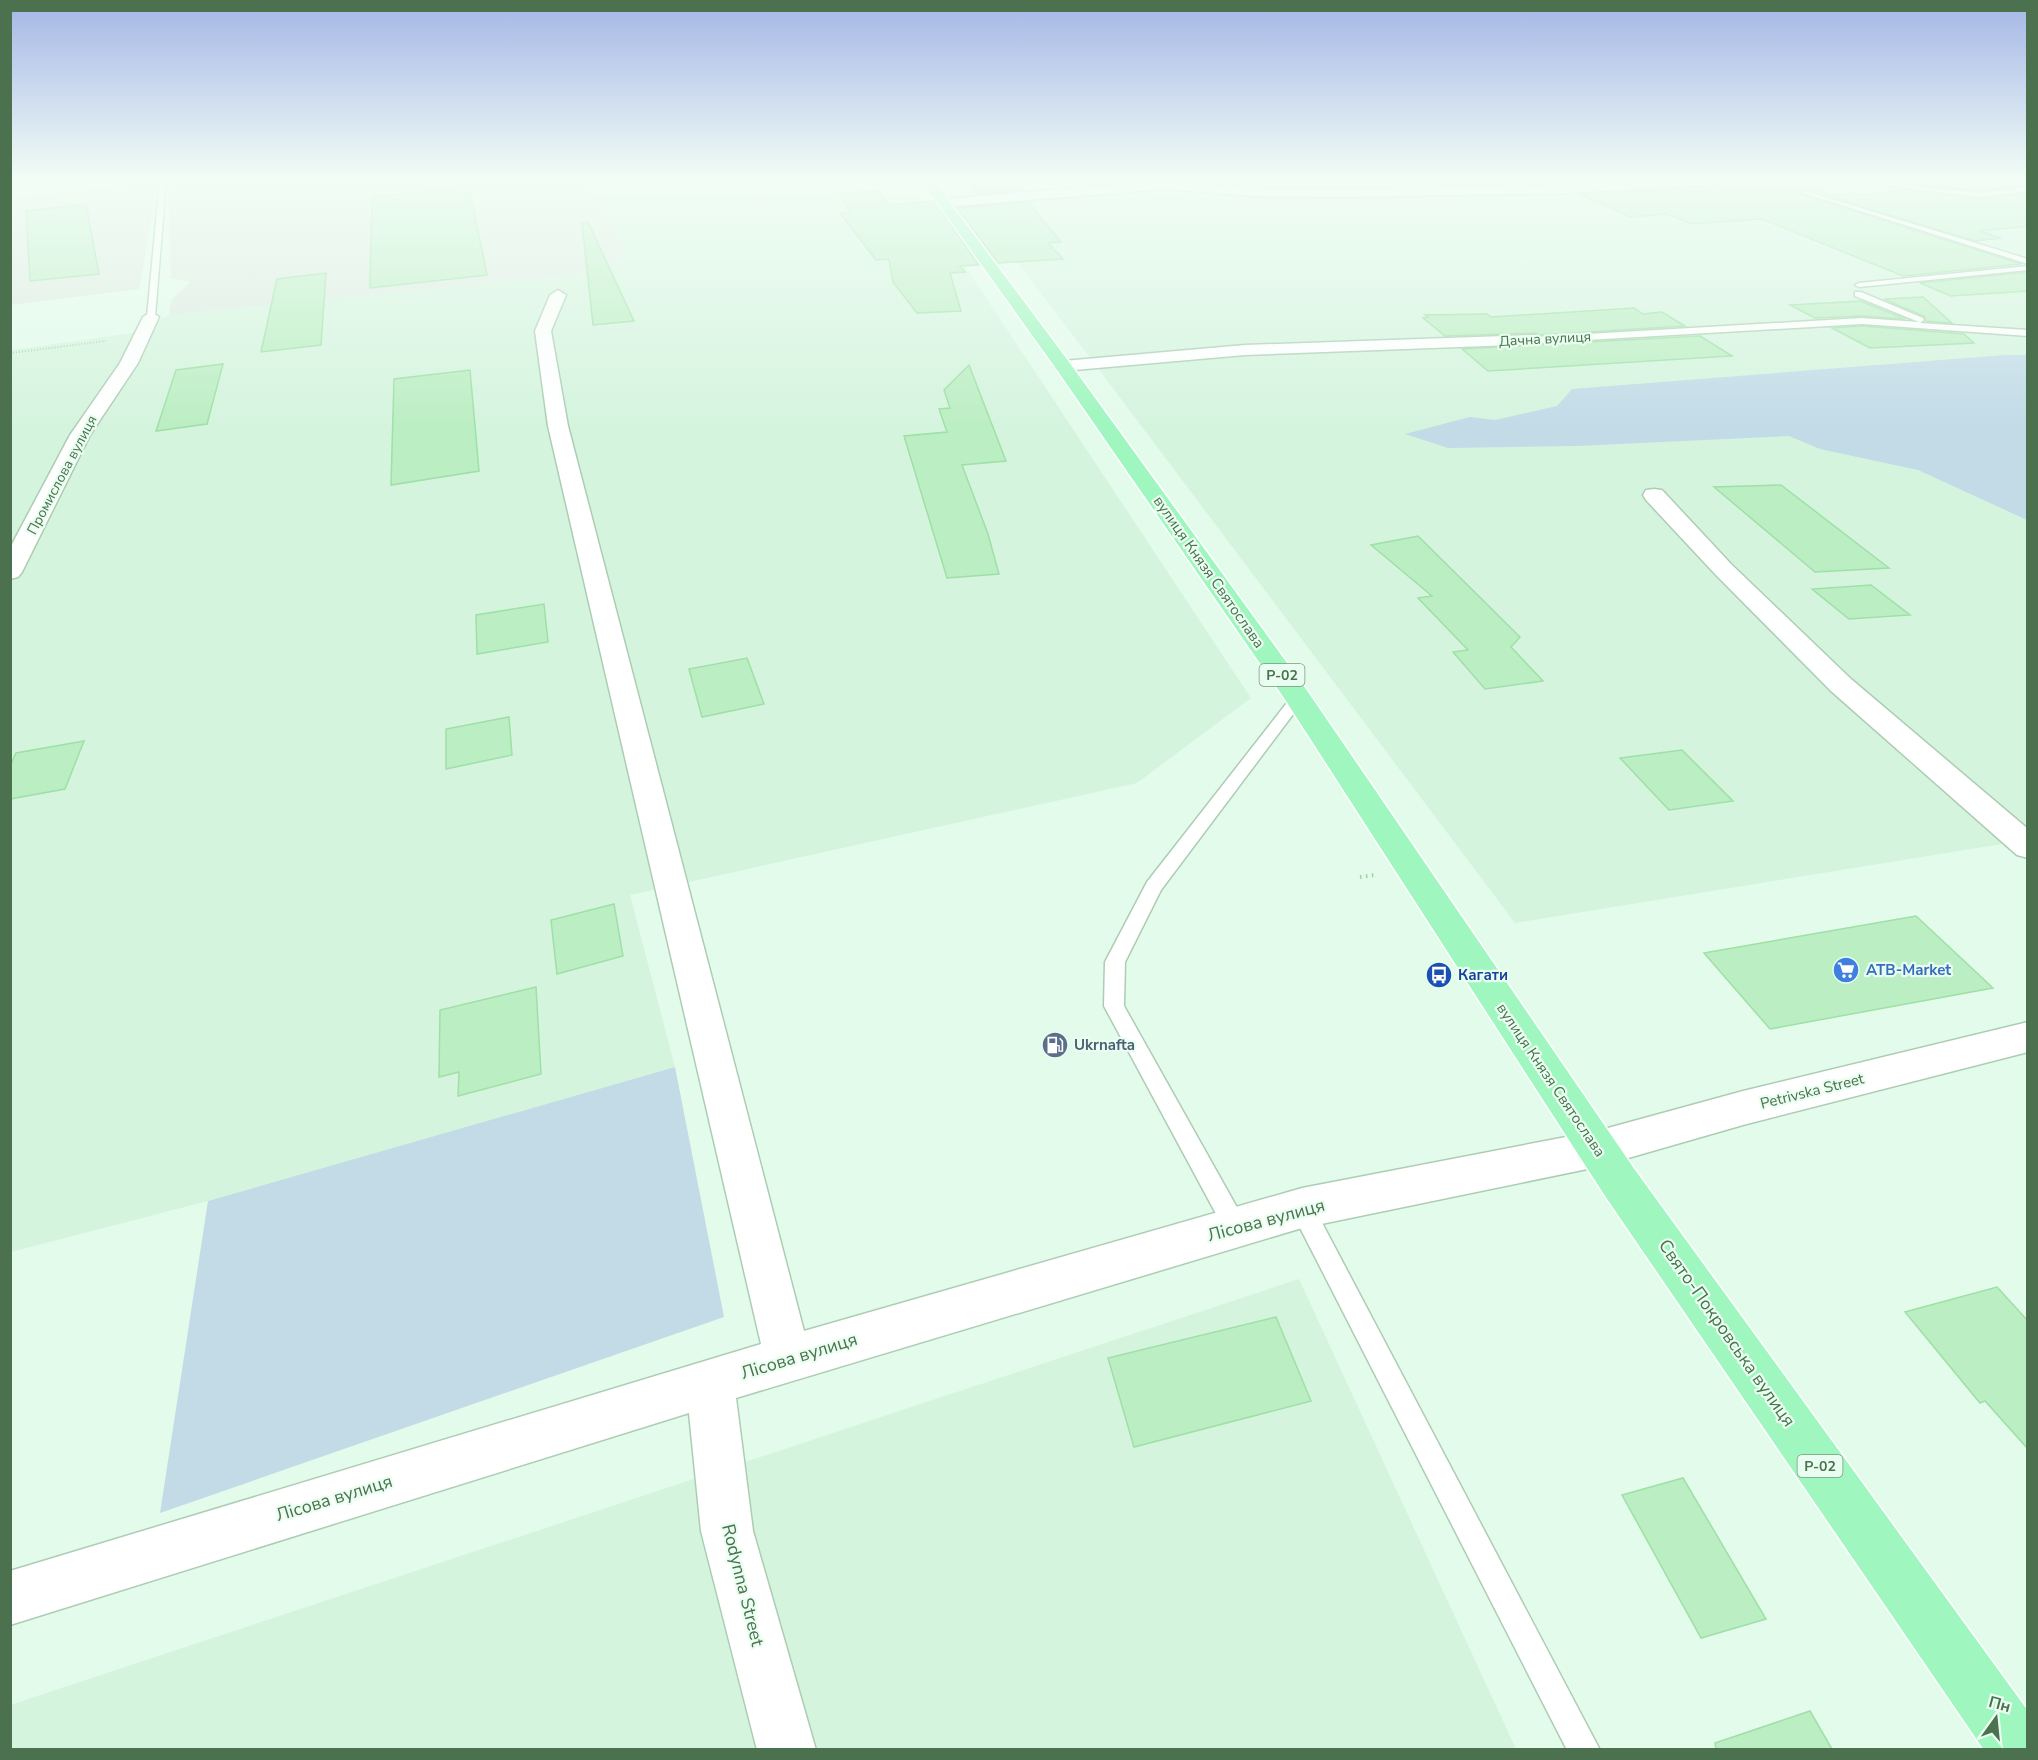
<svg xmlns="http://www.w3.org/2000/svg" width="2038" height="1760" font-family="'Nunito Sans',sans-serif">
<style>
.residential{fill:#d5f4de}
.industrial{fill:#ddeae0}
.green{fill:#c2dbe7}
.building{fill:#bceec3;stroke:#9ee0a5;stroke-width:1.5}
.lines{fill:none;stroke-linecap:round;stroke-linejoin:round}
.service-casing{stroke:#adcdb3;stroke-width:3}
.minor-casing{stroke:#adcdb3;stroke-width:3}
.primary-casing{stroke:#fff;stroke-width:3}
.path-far1{stroke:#a0d3a6;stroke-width:2;stroke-dasharray:1 2;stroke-linecap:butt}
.path{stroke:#a0d3a6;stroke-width:4;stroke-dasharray:1.5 4.5;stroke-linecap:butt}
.service{fill:#fff;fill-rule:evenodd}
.minor{fill:#fff;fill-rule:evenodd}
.primary{fill:#9ff6be;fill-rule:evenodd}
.labels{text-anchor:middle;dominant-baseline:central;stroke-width:4.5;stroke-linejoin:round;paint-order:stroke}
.far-street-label{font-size:14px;fill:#4b714e;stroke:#e9fef0}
.shield{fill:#e9fef0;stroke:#7a9b7f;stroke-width:1.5}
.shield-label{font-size:14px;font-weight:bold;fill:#4b714e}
.street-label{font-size:15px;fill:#4b714e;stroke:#e9fef0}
.shop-label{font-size:15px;font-weight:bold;fill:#366cbe;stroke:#e9fef0;text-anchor:start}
.transit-label{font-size:15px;font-weight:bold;fill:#164399;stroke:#e9fef0;text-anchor:start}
.service-label{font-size:15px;font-weight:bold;fill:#4e5e75;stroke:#e9fef0;text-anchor:start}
.near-street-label{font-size:18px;fill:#4b714e;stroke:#e9fef0}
</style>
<rect width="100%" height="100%" fill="#e3fbeb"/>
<!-- residential -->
<g class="residential">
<polygon points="586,180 908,180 1251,698 1137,783 630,895 675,1067 208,1201 11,1252 11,350 133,333 169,315 609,271 624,253"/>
<polygon points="954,180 2027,180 2027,840 1515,923 1082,347"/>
<polygon points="1299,1279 1516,1749 11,1750 10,1705"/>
</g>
<!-- industrial -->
<g class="industrial">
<polygon points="168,180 586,180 624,253 609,271 169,315 171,300 191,282 171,278"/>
<polygon points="158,181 139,289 11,305 10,199"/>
</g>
<!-- green -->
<g class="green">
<polygon points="2005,355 2027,355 2027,520 1918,470 1820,449 1789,436 1577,446 1448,448 1405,434 1470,417 1495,420 1557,406 1572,389"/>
<polygon points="675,1067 724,1317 160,1513 208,1201"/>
</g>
<!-- building -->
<g class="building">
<polygon points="1725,180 1726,187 1789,181 1832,195 1855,193 1862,195 1898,191 1898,189 1980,199 2028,193 2028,226 1979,231 2001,238 1975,241 1802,188 1799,190 1800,194 2021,264 1903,276 1762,219 1692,224 1667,214 1630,217 1580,194 1717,186"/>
<polygon points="1899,180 2028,180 2028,185 1980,191 1899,182"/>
<polygon points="1011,183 1018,191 978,194 972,186"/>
<polygon points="457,189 458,193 470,192 487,275 370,288 372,197"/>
<polygon points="878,191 890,205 934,201 979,265 960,266 965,272 950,273 961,311 917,313 893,282 889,259 876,260 840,213 850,212 839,193"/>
<polygon points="1028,202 1061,242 1048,243 1063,259 998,263 957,208"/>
<polygon points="86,204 99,274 30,281 26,211"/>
<polygon points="588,222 634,321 593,325 582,223"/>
<polygon points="2028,272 2028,291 1951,296 1920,283"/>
<polygon points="326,273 321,345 261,352 277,279"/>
<polygon points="1923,297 1952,323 1926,321 1924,316 1884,299"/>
<polygon points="1860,301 1905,319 1862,316 1815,318 1790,305"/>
<polygon points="1634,308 1643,314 1662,312 1685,326 1540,335 1536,333 1445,336 1423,318 1428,317 1425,315 1487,314 1491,317"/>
<polygon points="1862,326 1964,334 1974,343 1870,348 1832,328"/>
<polygon points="1700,336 1732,356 1488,371 1462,349"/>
<polygon points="223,364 207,424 156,431 176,370"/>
<polygon points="969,365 1006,461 962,465 988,534 999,574 947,578 904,436 947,432 939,409 950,408 944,390"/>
<polygon points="470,370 479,471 391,485 394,379"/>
<polygon points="1781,485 1889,568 1815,572 1714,487"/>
<polygon points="1418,536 1520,637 1511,647 1543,681 1485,689 1453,652 1468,650 1418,598 1432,596 1371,545"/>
<polygon points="1871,585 1910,615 1849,619 1812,589"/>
<polygon points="544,604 548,642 477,654 476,615"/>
<polygon points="747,658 764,704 702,717 689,669"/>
<polygon points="509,717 512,755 446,769 446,729"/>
<polygon points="84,741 65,789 10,799 10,766 16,753"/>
<polygon points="1682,750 1733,801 1669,810 1620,758"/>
<polygon points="614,904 623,956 557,974 551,920"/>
<polygon points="1916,916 1993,988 1770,1029 1704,953"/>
<polygon points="536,987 541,1074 458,1096 459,1072 439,1077 440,1010"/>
<polygon points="1997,1287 2028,1321 2028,1449 1985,1401 1980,1403 1905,1312"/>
<polygon points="1276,1317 1311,1401 1134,1447 1108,1358"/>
<polygon points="1683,1478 1766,1619 1701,1638 1622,1495"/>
<polygon points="1810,1711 1832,1749 1716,1749 1715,1743"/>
</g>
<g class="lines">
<defs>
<g id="service">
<polygon points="160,180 166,180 155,317 151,320 147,317"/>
<polygon points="1842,180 1859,180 1980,193 2028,187 2028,191 1980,197"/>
<polygon points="1801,190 2028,259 2028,264 1801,192"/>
<polygon points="2028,266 2028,270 1859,287 1855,285 1859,283"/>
<polygon points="1855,292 1861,292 1923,318 1924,320 1920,323 2028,330 2028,336 1862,324 1536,343 1531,340 1536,337 1862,318 1919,322 1855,296"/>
<polygon points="1298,693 1306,698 1303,701 1161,890 1125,962 1124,1006 1244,1220 1248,1228 1244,1236 1236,1239 1228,1236 1104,1006 1105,962 1147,882 1293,695"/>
<polygon points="1302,1197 1310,1200 1600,1750 1567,1750 1294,1216 1290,1208 1294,1200"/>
</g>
<g id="minor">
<polygon points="1664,180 1723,180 1717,184 1566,193 1343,197 1251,196 1165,189 943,207 937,203 943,199 1165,181 1251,188 1343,189 1566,185"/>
<polygon points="558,290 566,295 551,331 568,426 804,1331 1302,1188 1597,1131 1743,1091 2028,1022 2028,1052 1743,1125 1597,1167 1302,1228 736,1398 753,1531 816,1750 757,1750 701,1531 689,1413 10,1625 10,1571 761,1344 548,426 535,331 550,295"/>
<polygon points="151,312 159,317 138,363 90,435 22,572 18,577 10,579 10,548 70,435 120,363 143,317"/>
<polygon points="1536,335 1544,340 1542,344 1245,355 1063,371 1057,370 1054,366 1057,362 1063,361 1245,345"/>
<polygon points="1654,489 1662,490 1731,564 1851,679 2028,829 2028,858 2017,855 1831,691 1715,574 1646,500 1643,495 1646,490"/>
</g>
<polygon id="primary" points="921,180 933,180 1069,362 1308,692 1635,1170 2028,1711 2028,1750 1984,1750 1605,1196 1284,698 1057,370"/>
</defs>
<!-- service casing -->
<use href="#service" class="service-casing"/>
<!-- minor casing -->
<use href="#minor" class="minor-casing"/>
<!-- primary casing -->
<use href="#primary" class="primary-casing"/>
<!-- path-far1 -->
<polyline class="path-far1" points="10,353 106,341"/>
<!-- path -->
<polyline class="path" points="1360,877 1374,875"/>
<!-- service -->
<use href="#service" class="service"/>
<!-- minor -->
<use href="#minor" class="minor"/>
<!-- primary -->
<use href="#primary" class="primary"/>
</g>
<!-- sky -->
<linearGradient id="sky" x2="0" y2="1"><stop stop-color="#a4b6e6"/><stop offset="0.42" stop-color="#f2fdf6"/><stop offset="1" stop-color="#f2fdf6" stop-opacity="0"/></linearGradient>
<rect width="2038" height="426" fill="url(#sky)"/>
<!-- icons -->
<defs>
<symbol id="supermarket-disc" viewBox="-11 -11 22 22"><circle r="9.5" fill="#3f7fe0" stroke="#e9fef0"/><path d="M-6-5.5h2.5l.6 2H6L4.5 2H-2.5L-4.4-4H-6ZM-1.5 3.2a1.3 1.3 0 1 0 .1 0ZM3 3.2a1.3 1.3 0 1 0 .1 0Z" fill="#fff"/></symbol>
<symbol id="bus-disc" viewBox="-11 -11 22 22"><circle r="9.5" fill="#1a4fb4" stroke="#e9fef0"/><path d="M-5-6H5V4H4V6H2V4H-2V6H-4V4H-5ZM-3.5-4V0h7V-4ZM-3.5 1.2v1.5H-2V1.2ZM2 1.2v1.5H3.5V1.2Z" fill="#fff"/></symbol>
<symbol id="fuel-disc" viewBox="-11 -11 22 22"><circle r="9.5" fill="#5c6f8a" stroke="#e9fef0"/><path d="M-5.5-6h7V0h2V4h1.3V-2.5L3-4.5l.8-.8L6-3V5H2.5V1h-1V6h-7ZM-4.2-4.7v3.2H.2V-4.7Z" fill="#fff"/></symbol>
</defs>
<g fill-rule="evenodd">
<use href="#supermarket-disc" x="1831" y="955" width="30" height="30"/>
<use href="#bus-disc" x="1424" y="960" width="30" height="30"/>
<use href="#fuel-disc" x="1040" y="1030" width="30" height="30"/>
</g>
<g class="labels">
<!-- far-street labels -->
<g class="far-street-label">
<text transform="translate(1545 339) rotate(-3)">Дачна вулиця</text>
<text transform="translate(62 475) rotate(-62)">Промислова вулиця</text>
</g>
<!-- shield labels -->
<g class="shield">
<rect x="1259.5" y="664" width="45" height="22" rx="4.5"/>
<rect x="1797.5" y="1455" width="45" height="22" rx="4.5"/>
</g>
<g class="shield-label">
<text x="1282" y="675">Р-02</text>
<text x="1820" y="1466">Р-02</text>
</g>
<!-- street labels -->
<g class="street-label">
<text transform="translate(1209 572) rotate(55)">вулиця Князя Святослава</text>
<text transform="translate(1551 1080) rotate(56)">вулиця Князя Святослава</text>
<text transform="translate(1812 1091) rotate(-14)">Petrivska Street</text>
</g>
<!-- shop labels -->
<g class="shop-label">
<text x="1866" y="970">ATB-Market</text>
</g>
<!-- transit labels -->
<g class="transit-label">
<text x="1458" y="975">Кагати</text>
</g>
<!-- service labels -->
<g class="service-label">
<text x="1074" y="1045">Ukrnafta</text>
</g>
<!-- near-street labels -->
<g class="near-street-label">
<text transform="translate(1266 1220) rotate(-15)">Лісова вулиця</text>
<text transform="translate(1727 1333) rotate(55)">Свято-Покровська вулиця</text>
<text transform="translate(799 1356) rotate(-17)">Лісова вулиця</text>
<text transform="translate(334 1498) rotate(-17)">Лісова вулиця</text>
<text transform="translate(743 1585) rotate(76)">Rodynna Street</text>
</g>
</g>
<!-- border -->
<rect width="2038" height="1760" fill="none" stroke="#4b714e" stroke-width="24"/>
<!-- north arrow -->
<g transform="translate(1996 1718) rotate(15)" stroke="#e9fef0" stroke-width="4.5" paint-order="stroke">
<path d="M0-4.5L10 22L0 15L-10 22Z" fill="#4b714e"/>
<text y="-9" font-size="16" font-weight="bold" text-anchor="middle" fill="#4b714e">Пн</text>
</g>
</svg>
